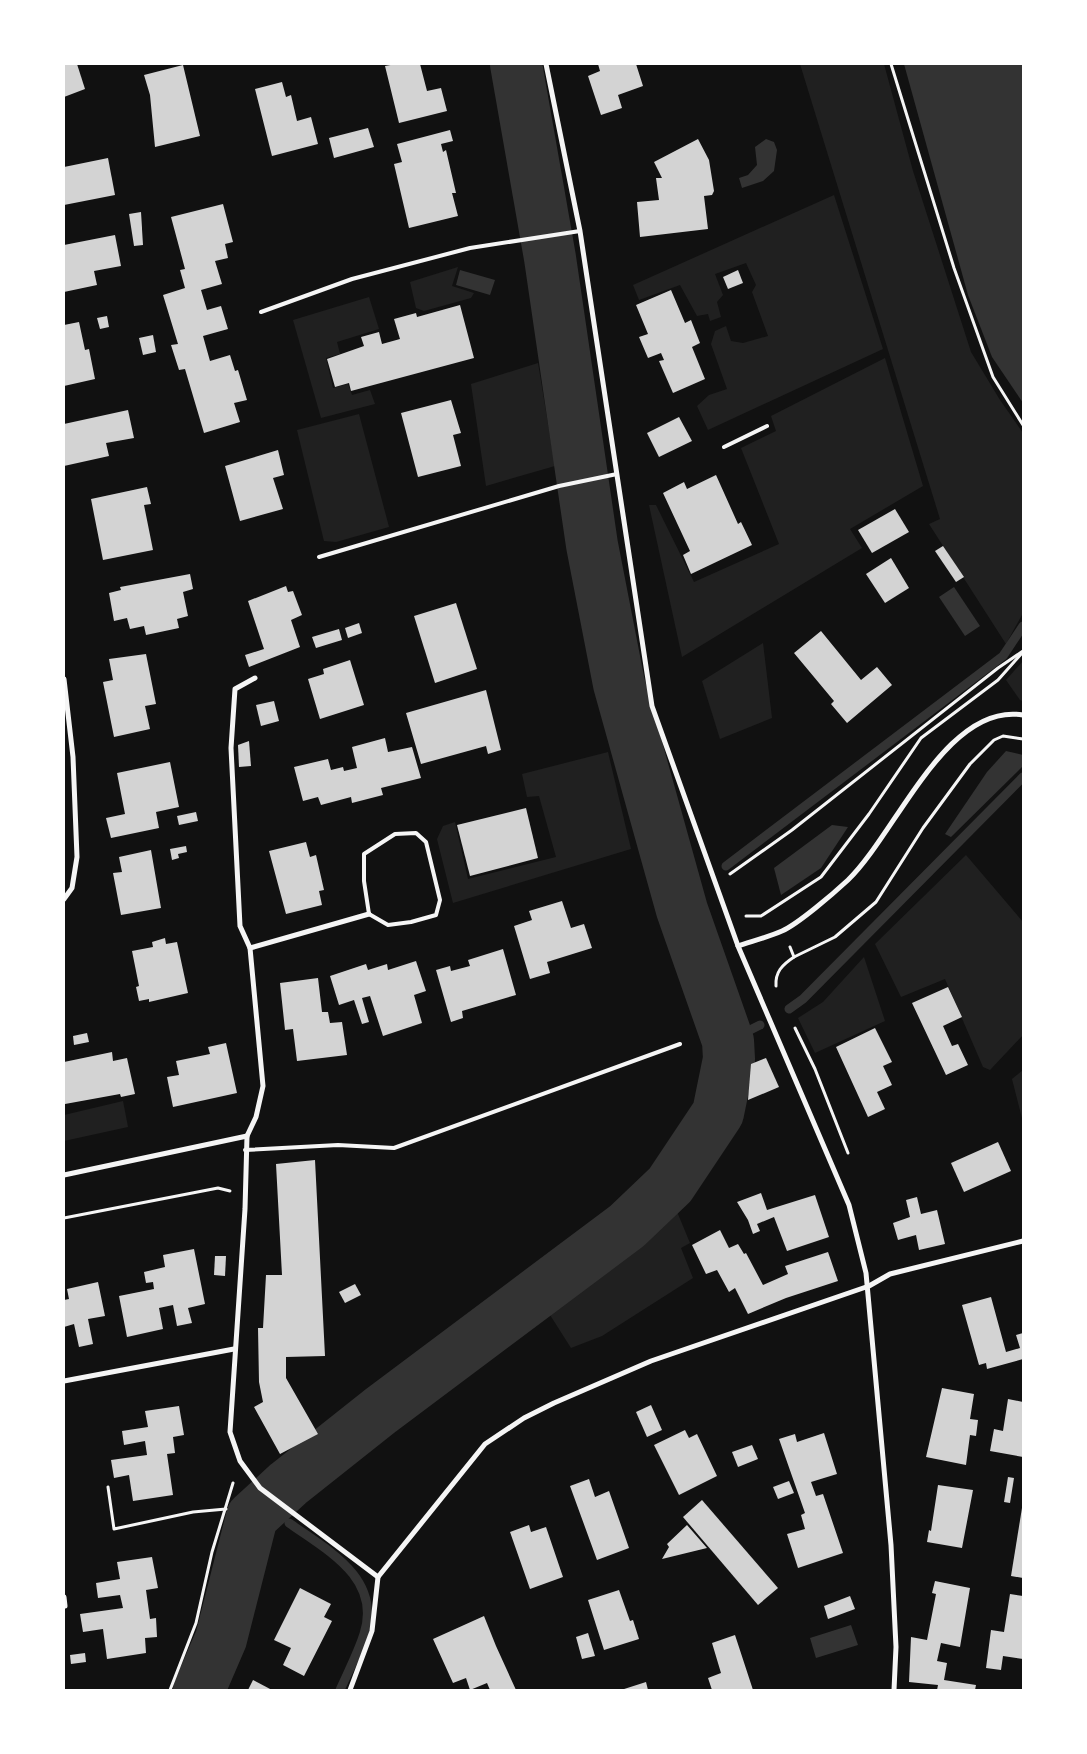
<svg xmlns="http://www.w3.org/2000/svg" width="1087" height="1754" font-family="Lora,serif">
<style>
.green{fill:#202020}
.water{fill:#333}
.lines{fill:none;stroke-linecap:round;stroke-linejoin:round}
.stream{stroke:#333;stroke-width:9}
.river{stroke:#333;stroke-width:52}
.building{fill:#d3d3d3}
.path{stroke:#f5f5f5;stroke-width:3}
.service{stroke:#f5f5f5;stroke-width:4}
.minor{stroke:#f5f5f5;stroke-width:5}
</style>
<rect width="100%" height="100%" fill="#111"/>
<!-- green -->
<g class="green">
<polygon points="800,64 884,64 913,171 971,352 1000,400 1023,433 1023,613 1006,644 929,524 940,519"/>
<polygon points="834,195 883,349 708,430 697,406 709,395 727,389 711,344 715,331 726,326 731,341 743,343 768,336 752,292 756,285 746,263 715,274 723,295 717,302 721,317 710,321 708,314 697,316 680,285 639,300 633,285"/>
<polygon points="458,267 452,286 474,293 471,298 424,311 416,308 410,282"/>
<polygon points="369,297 379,329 337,342 340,354 326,358 333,388 348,384 352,395 370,390 375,404 321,418 293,320"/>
<polygon points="885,358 923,486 850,529 862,548 682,657 649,505 656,505 694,582 779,544 741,448 776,431 771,416"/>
<polygon points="538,363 555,466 486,486 471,384"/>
<polygon points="359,414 389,527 336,542 324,541 297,430"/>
<polygon points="763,643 772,718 720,739 702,681"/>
<polygon points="1023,661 1023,701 1020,700 1006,680"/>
<polygon points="608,752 631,849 453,903 437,839 443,826 455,822 468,879 556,857 539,796 527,797 522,774"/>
<polygon points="966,855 1023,922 1023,1035 990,1070 983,1067 945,979 901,997 875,944"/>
<polygon points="864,957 885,1021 815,1053 798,1018 823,1002"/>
<polygon points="1023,1070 1023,1122 1012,1079"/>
<polygon points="123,1101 128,1127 64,1141 64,1115"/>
<polygon points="673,1202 690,1243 681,1248 693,1278 602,1336 571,1348 545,1307 640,1233"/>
</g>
<!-- water -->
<g class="water">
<polygon points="904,64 1023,64 1023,403 992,357 968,295"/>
<polygon points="766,139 774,142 777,150 774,171 763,181 742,188 739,178 748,175 757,165 755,147"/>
<polygon points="460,270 495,280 490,295 456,285"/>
<polygon points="954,587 980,626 965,636 939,597"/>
<polygon points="1006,751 1023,755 1023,766 951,837 945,834 987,772"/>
<polygon points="832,825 848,827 821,868 781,895 774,868"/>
<polygon points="851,1625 858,1645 816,1658 810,1638"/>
</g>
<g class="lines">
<!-- stream -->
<g class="stream">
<polyline points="726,866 1003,656 1023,626"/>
<polyline points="682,910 699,896"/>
<polyline points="789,1009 803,999 1023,777"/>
<polyline points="728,1041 760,1025"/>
<path d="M 289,1523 C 327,1550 382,1578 364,1634 C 358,1653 348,1672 340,1690"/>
</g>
<!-- river -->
<polyline class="river" points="199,1690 221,1639 252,1517 288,1484 380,1411 627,1226 670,1185 718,1113 729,1059 728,1041 682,910 619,684 592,545 550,258 516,64"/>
</g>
<!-- building -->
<g class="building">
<polygon points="64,64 77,64 85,89 64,97"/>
<polygon points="396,64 420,64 427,91 441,88 447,111 399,123 385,66"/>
<polygon points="598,64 636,64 643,86 618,95 622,108 601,115 588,76 600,71"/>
<polygon points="183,65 200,136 155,147 150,95 144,75"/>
<polygon points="282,82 286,97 291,95 297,121 311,117 318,144 272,156 255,89"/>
<polygon points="368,128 374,147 334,158 329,138"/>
<polygon points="450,130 453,141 441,144 443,152 446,150 456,193 452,193 458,216 409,228 394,164 402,162 397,144"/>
<polygon points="698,139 709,160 714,191 712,195 704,196 708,229 640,237 637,202 659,200 656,178 662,178 654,162"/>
<polygon points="108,158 115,195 64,205 64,167"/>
<polygon points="223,204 233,242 225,244 228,258 215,261 222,284 201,290 207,310 221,306 228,329 203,336 210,361 230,355 235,371 238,370 247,400 234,403 240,422 204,433 185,369 179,370 171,345 178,344 163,295 185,288 180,270 185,269 171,217"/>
<polygon points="141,212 143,245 134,246 129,214"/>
<polygon points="115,235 121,266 94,271 97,285 64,292 64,245"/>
<polygon points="738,270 743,283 728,289 723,277"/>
<polygon points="671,290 685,323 691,320 700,343 692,347 705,379 673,393 659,361 664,360 661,353 648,358 639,337 648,334 636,305"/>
<polygon points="460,305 474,358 351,391 349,383 335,387 327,359 364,346 361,337 379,332 382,344 400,339 394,319 416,313 417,317"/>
<polygon points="107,316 109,327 100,329 97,318"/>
<polygon points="79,322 85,350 89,349 95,379 64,386 64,325"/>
<polygon points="153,335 156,352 143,355 139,338"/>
<polygon points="451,400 461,433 453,435 461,466 418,477 401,413"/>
<polygon points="128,410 134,438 106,443 109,456 64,466 64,424"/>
<polygon points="679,417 692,441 659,457 647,433"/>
<polygon points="278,450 284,475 273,478 283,509 240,521 225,466"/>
<polygon points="716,475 738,524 741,522 752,545 691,574 683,555 690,551 663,493 684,482 687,489"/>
<polygon points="147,487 151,504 144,505 153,550 103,560 91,499"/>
<polygon points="895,509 909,532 872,553 858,530"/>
<polygon points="943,546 964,577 956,582 935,551"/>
<polygon points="891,558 909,588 885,603 866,574"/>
<polygon points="190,574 193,589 183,592 188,616 177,619 179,628 146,635 144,626 130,629 127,618 114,621 109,593 121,590 120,587"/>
<polygon points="286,586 288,592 293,591 302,615 291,620 300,647 249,667 245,655 264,649 248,601"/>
<polygon points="456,603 477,669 435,683 414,616"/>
<polygon points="359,623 362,633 348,638 345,628"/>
<polygon points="339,629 342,640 316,648 312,637"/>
<polygon points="821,631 861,680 877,667 892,685 847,723 831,704 834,701 794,653"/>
<polygon points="146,654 156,704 145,706 150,729 114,737 103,682 113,680 109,659"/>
<polygon points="350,660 364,705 320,719 308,679 324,674 323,669"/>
<polygon points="486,690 501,750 488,754 486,746 421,764 406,713"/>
<polygon points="274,701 279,721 261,726 256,705"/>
<polygon points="385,738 388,752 412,747 421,778 381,788 383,795 352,803 351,797 321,805 318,797 303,801 294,767 328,759 331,770 343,767 344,771 357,768 352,747"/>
<polygon points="249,741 251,766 239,767 238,745"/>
<polygon points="170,762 179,807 156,812 159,828 111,838 106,818 125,814 117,773"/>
<polygon points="526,808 538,858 470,876 457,825"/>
<polygon points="196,812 198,821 179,825 177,816"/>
<polygon points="306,842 310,857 316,855 324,890 319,891 322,905 286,914 269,851"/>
<polygon points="186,846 187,852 178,854 179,858 172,860 170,849"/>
<polygon points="151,850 161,908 121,915 113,873 122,872 119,857"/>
<polygon points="562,901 571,928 584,924 592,948 547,962 550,973 530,979 514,926 532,920 529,911"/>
<polygon points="165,938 166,944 177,942 188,993 149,1002 149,999 139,1001 136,987 139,986 132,951 153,947 152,942"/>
<polygon points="503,949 516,995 462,1011 463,1018 451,1022 436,970 450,966 451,971 470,966 468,960"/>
<polygon points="416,961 426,991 414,995 422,1023 383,1036 370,996 362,998 369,1022 362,1024 354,1000 339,1005 330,976 366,964 368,970 387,964 388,970"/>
<polygon points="318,978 322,1012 328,1012 330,1023 342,1022 347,1055 297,1061 293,1029 285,1030 280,983"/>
<polygon points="948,987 962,1017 943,1026 952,1046 958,1044 968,1065 946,1075 912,1003"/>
<polygon points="875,1028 892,1062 883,1066 892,1085 877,1092 885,1109 868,1117 836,1047"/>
<polygon points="87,1033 89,1042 74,1045 73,1036"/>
<polygon points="226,1043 237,1093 173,1107 167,1077 179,1075 176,1061 210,1054 208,1047"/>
<polygon points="112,1052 113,1061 127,1058 135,1094 121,1097 120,1094 65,1104 64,1062"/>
<polygon points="766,1058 779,1087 748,1100 751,1064"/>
<polygon points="998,1142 1011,1171 964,1192 951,1163"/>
<polygon points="315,1160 325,1356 286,1357 286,1378 318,1434 280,1454 254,1407 263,1402 259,1382 258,1328 263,1328 266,1275 282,1275 276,1164"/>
<polygon points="761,1193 767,1210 815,1195 829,1237 787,1251 774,1217 757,1224 760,1231 753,1234 748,1220 737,1202"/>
<polygon points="917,1197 921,1214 937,1210 945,1244 919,1250 916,1235 898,1240 893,1223 910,1217 906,1200"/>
<polygon points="720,1230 729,1248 738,1244 744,1254 746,1253 763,1285 788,1274 785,1266 828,1252 838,1281 786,1298 748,1314 735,1288 729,1292 717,1270 706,1274 692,1245"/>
<polygon points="194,1249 205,1304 188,1308 192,1323 177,1326 173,1305 159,1308 163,1329 127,1337 119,1296 154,1289 153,1282 146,1283 144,1272 165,1267 163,1255"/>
<polygon points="215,1256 226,1256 225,1276 214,1275"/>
<polygon points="98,1282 105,1316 88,1319 93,1344 79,1347 74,1324 64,1327 64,1300 69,1299 67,1289"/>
<polygon points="355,1284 361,1295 345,1303 339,1292"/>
<polygon points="991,1297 1006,1352 1020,1348 1016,1335 1023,1333 1023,1359 987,1369 986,1363 979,1365 962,1305"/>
<polygon points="942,1388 974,1394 970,1419 978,1420 976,1436 970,1435 966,1465 926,1457"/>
<polygon points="1008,1399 1023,1402 1023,1457 990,1451 994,1429 1003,1431"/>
<polygon points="651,1405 662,1430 647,1437 636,1412"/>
<polygon points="179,1406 184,1435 173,1437 175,1453 167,1454 173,1495 133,1501 129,1475 114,1478 111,1460 147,1455 145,1441 124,1445 122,1431 148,1427 145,1411"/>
<polygon points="685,1430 689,1438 697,1434 717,1476 679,1495 654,1445"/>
<polygon points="824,1433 837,1474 811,1482 816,1496 823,1494 843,1553 798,1568 787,1534 805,1529 801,1515 805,1513 779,1439 795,1434 797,1442"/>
<polygon points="752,1445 758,1459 738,1467 732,1452"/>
<polygon points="1008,1477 1014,1478 1010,1503 1004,1502"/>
<polygon points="589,1479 595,1497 609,1491 629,1548 597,1560 570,1486"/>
<polygon points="789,1481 794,1493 778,1499 773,1487"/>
<polygon points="938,1485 973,1490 962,1548 927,1542 929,1530 931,1531"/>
<polygon points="702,1500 778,1588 758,1605 683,1517"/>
<polygon points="1022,1508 1023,1508 1023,1578 1011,1576"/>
<polygon points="529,1525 531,1532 546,1527 563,1577 530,1589 510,1532"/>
<polygon points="687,1525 707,1548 662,1559 669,1547 667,1544"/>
<polygon points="152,1557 158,1588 146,1590 150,1619 156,1618 157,1637 145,1638 146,1653 107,1659 103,1629 83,1632 80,1614 123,1608 120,1595 98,1598 96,1583 120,1579 117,1562"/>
<polygon points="935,1581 970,1588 960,1647 941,1643 937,1661 947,1663 944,1680 976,1685 975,1690 937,1690 938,1685 909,1682 911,1637 927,1640 936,1594 932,1593"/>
<polygon points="300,1588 331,1604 324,1617 332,1621 304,1676 283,1665 291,1648 274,1640"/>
<polygon points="619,1590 630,1621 633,1620 639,1639 604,1650 588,1600"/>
<polygon points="1010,1594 1023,1596 1023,1659 1003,1656 1001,1670 986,1668 991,1630 1004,1632"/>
<polygon points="850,1596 855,1609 828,1619 824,1606"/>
<polygon points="484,1616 496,1646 516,1690 490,1690 487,1683 470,1690 466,1678 453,1683 433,1639"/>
<polygon points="588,1633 595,1656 582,1659 576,1637"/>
<polygon points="735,1635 753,1690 712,1690 708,1678 721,1673 712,1643"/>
<polygon points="85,1653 86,1662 71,1664 70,1655"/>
<polygon points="253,1680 272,1690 248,1690"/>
<polygon points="646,1682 648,1690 621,1690"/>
</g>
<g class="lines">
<!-- path -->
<g class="path">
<polyline points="891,64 954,268 993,377 1023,425"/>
<polyline points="730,874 792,830 998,668 1023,651"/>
<polyline points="746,916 761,916 821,877 869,814 921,738 998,680 1023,652"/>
<polyline points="790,947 794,957 835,937 876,902 923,828 970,764 994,740 1003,736 1023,739"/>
<path d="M 776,986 C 775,972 782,965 794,957"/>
<polyline points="795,1028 815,1069 848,1153"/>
<polyline points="64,1218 218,1188 230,1191"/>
<polyline points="108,1487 114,1529 193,1512 226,1509"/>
<polyline points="170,1690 196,1623 212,1552 233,1483"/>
</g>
<!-- service -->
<g class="service">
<polyline points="261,312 352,279 470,248 580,231"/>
<polyline points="724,447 767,426"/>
<polyline points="319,557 559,486 617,474"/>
<polygon points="416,833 426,842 440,900 436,915 411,922 388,925 369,914 364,881 364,854 395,834"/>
<polyline points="245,1150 338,1145 394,1148 680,1044"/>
</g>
<!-- minor -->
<g class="minor">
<polyline points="546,64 580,231 652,706 738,946 849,1205 866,1273 891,1545 896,1647 894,1690"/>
<polyline points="64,679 73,757 77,857 72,888 64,899"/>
<polyline points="369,914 250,948 263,1086 256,1117 247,1136 245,1209 230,1432 240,1461 260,1488 378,1577"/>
<path d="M 738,946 C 753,941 768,937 782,931 C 798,924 834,893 848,880 C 896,834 946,702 1023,715"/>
<polyline points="250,948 240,926 231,748 235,689 255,678"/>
<polyline points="64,1175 247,1136"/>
<polyline points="64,1381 234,1349"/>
<polyline points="64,1597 65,1606"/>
<polyline points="350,1690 372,1631 378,1577 485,1444 524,1418 554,1403 651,1361 869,1286 890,1274 1023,1241"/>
</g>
</g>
<!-- border -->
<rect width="1087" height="1754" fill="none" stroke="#ffffff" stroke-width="130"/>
</svg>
